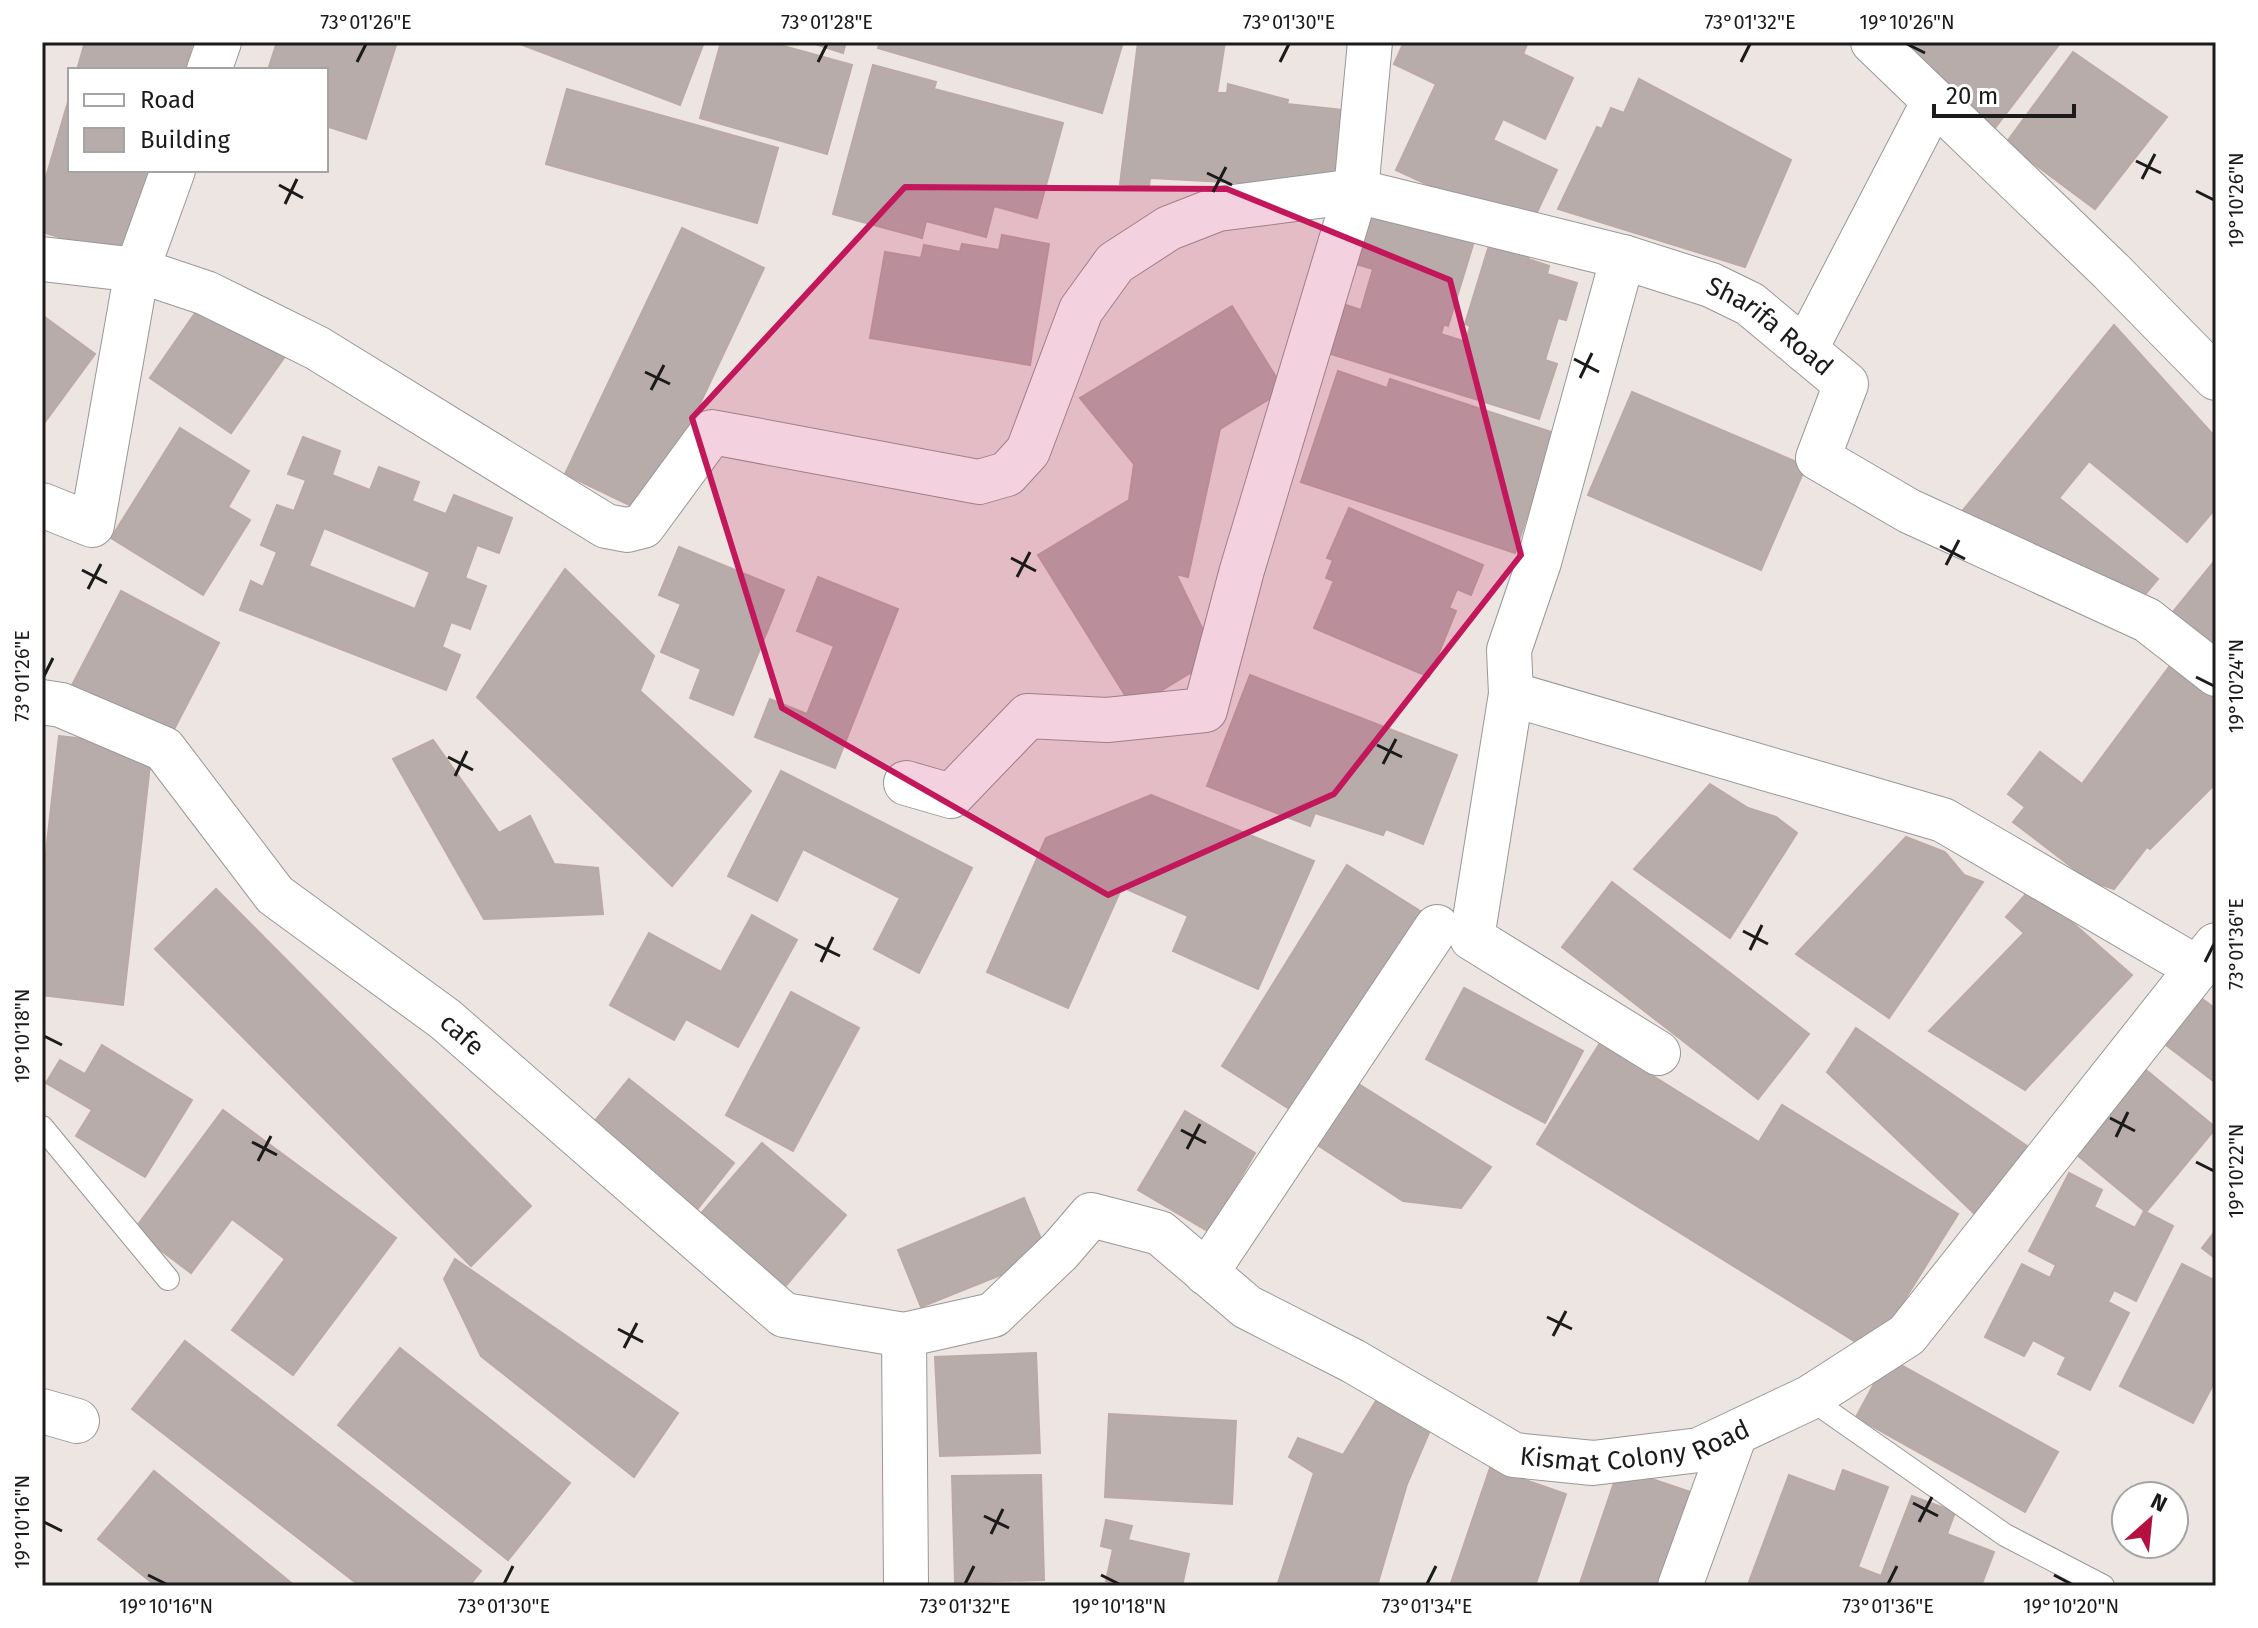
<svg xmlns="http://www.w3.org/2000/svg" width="2258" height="1628" font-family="'Fira Sans',sans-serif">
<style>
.building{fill:#b8acab;stroke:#bca8a5;stroke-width:2;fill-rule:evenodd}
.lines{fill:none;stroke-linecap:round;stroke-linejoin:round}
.service-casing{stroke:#989898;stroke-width:24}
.minor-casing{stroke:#989898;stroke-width:46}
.service{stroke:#fff;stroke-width:22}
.minor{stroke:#fff;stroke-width:44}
.marked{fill:#c2185b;fill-opacity:0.2;stroke:#c2185b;stroke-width:6;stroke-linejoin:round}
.ticks{fill:none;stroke:#1b1b1b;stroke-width:3}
.labels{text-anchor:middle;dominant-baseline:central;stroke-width:8;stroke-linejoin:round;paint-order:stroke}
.street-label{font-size:26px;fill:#1b1b1b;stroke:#fff}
.neatline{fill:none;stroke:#1b1b1b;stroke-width:3}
.ticks-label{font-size:20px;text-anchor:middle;fill:#1b1b1b}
</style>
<rect width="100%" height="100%" fill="#ece5e1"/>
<!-- building -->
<g class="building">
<polygon points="85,42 193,42 185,70 77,70"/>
<polygon points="277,42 397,42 366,139 326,126 326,70 268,70"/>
<polygon points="515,42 704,42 680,105"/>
<polygon points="721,42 769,42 852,65 827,154 700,118"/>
<polygon points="809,42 846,42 843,53"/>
<polygon points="880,42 1123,42 1102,113 878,48"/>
<polygon points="1138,42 1225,42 1217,93 1227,93 1228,84 1288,100 1287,104 1361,112 1353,189 1150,178 1149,187 1120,184"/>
<polygon points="1404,42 1528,42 1523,54 1573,78 1545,139 1503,119 1493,140 1557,170 1528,231 1396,170 1436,84 1394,64"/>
<polygon points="1890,42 2061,42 1991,133"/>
<polygon points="2073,52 2167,117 2095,209 2006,143"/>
<polygon points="873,65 936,82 934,89 1063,123 1037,218 994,206 986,237 926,221 922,238 833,214"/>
<polygon points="1639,79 1791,160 1745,267 1558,209 1597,127 1602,129 1611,108 1624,113"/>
<polygon points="567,89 778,148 757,223 546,164"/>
<polygon points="70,95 70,170 156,170 130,258 42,232 42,191"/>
<polygon points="1374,203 1476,235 1448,326 1444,324 1441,334 1466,342 1470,326 1465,324 1491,239 1530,251 1528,259 1549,266 1547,274 1577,283 1566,320 1558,318 1545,360 1557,364 1539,419 1328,353 1343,304 1361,310 1373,269 1356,264"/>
<polygon points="682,228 764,268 648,514 565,474"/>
<polygon points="1002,235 1049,244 1030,365 870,338 885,252 921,258 924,245 960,252 962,244 999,250"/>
<polygon points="205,299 286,355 231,433 150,378"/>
<polygon points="1232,306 1284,390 1220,429 1188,577 1176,574 1216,657 1133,708 1038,555 1129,500 1134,464 1080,398"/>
<polygon points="42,315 95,354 42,426"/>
<polygon points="2114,325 2216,438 2216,508 2187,542 2089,461 2059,498 2158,579 2133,609 1951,525"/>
<polygon points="1338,371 1387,388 1390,379 1554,433 1515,553 1301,482"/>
<polygon points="1632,392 1806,466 1761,570 1588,495"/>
<polygon points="180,428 249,471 228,507 250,520 203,595 111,538"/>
<path d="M 303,437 L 340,451 L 332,475 L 370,490 L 379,467 L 419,482 L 412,501 L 446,514 L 454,495 L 512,518 L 499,553 L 477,545 L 465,578 L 486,586 L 470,629 L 451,622 L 442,647 L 460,655 L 446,690 L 240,610 L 251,581 L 263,587 L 277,552 L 261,545 L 277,505 L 294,511 L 306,480 L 288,474 ZM 324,528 L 430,572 L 415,609 L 309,566 Z"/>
<polygon points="1349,508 1483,565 1471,595 1457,589 1449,608 1456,611 1429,677 1314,628 1334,581 1326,578 1333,560 1327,558"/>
<polygon points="679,547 784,590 733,715 690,698 701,669 661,652 681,604 659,595"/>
<polygon points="2216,559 2216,667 2163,624"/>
<polygon points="565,569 654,656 640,691 751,791 672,886 477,697"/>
<polygon points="818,577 898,609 835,768 755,737 770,699 807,714 834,646 797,631"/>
<polygon points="121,591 219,643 169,739 71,687"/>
<polygon points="2175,659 2216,689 2216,783 2150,849 2147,847 2114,889 2090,881 2013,822 2025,807 2008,794 2040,752 2082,784"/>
<polygon points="1250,675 1457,755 1423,844 1386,829 1383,835 1315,813 1310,826 1207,786"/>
<polygon points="59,736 152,747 123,1005 42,995 42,888"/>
<polygon points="433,740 499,833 530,816 554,864 598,868 603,914 484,919 393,759"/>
<polygon points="781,771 972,868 919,973 874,949 900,898 803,849 777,901 728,876"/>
<polygon points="1710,784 1748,808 1776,817 1797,833 1730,938 1634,869"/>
<polygon points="1151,795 1314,861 1258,989 1173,951 1188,916 1122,887 1068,1008 987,972 1046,838"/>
<polygon points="1906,837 1945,852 1964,875 1983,882 1889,1018 1796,954"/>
<polygon points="1347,865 1425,914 1299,1115 1222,1066"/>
<polygon points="1612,882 1809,1034 1758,1099 1562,947"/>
<polygon points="2032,887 2132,975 2025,1090 1929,1031 2024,933 2006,917"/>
<polygon points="216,889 531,1206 471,1266 155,949"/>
<polygon points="752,915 797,940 738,1047 686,1019 674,1040 610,1005 649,933 721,972"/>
<polygon points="1464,988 1583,1051 1545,1123 1426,1059"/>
<polygon points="791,992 859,1028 793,1151 726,1115"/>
<polygon points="2201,998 2216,1009 2216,1083 2166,1045"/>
<polygon points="1856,1028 2040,1155 1979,1218 1827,1072"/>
<polygon points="1600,1043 1759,1142 1782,1105 1958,1214 1872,1352 1537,1144"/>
<polygon points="102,1045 192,1100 145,1177 76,1136 92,1110 46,1083 60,1060 85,1074"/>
<polygon points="2134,1060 2216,1128 2146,1212 2064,1144"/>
<polygon points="629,1079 734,1163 695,1212 589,1128"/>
<polygon points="1357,1083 1491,1167 1461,1208 1403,1201 1316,1144"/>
<polygon points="223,1110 396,1238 293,1375 232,1330 285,1259 232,1219 191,1273 134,1230"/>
<polygon points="1185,1111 1255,1153 1209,1232 1138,1190"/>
<polygon points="762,1143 846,1215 783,1289 698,1217"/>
<polygon points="2069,1173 2102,1190 2094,1207 2135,1228 2144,1211 2173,1226 2136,1301 2114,1290 2108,1302 2129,1313 2090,1390 2058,1374 2066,1357 2033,1340 2024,1356 1985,1337 2022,1264 2050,1278 2056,1265 2029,1251"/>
<polygon points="1024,1198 1048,1256 921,1307 898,1250"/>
<polygon points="2216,1230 2216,1259 2202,1248"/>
<polygon points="455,1259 678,1413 634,1477 481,1356 444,1279"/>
<polygon points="2182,1264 2216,1281 2216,1379 2193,1423 2120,1386"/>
<polygon points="185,1341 481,1571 469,1586 360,1586 132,1409"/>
<polygon points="400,1348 570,1483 508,1560 338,1425"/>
<polygon points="1036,1353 1040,1453 940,1456 935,1357"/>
<polygon points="1888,1358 2058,1452 2025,1512 1856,1417"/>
<polygon points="1385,1386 1437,1414 1407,1484 1377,1586 1277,1586 1314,1473 1289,1457 1298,1438 1343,1455"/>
<polygon points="1109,1414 1236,1421 1232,1504 1105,1497"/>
<polygon points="1490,1468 1566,1494 1535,1586 1450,1586"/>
<polygon points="1619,1468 1696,1494 1665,1586 1579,1586"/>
<polygon points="1843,1470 1888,1487 1858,1567 1881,1576 1912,1496 1955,1512 1947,1534 1994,1552 1981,1586 1761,1586 1749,1582 1789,1475 1835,1492"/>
<polygon points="154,1471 295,1586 156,1586 98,1539"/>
<polygon points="1041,1475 1044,1580 955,1582 952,1476"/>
<polygon points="1106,1520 1132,1526 1128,1540 1189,1554 1182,1586 1131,1586 1106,1581 1113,1549 1101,1546"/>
</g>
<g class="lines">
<defs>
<g id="service">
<polyline points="42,1127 168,1279"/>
<polyline points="1809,1398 2005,1535 2103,1586"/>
</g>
<g id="minor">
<polyline points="1873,42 2111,271 2216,378"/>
<polyline points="209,70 219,42"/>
<polyline points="1623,257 1539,562 1509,650 1511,694 1472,938 1658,1053"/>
<path id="s1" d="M 42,259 L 137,270 L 206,293 L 317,348 L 606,526 L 627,530 L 643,526 L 712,432 L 979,482 L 1007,474 L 1028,451 L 1081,310 L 1115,263 L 1169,228 L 1218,209 L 1356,191 L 1623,257 L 1711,285 L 1750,304 L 1846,384 L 1818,458 L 1909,511 L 2147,620 L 2216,674"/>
<polyline points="1805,350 1934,101"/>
<polyline points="42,505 92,525 137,270 173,170"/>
<polyline points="1511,694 1943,820 2197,968"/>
<path id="s2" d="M 42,702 L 61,705 L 164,749 L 275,895 L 445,1019 L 784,1315 L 904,1335 L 993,1315 L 1060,1251 L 1091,1215 L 1160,1233 L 1247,1307 L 1353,1361 L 1514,1455 L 1593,1463 L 1699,1450 L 1809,1398 L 1907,1335 L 2216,945"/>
<polyline points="906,783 951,796 1028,716 1107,720 1205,710 1242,570 1356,191 1370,42"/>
<polyline points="1206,1273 1437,927"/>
<polyline points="904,1335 906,1586"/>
<polyline points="42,1411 77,1421"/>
<polyline points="1680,1586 1735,1434"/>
</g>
</defs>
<!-- service casing -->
<use href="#service" class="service-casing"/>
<!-- minor casing -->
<use href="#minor" class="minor-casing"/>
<!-- service -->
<use href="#service" class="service"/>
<!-- minor -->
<use href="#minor" class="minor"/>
</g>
<!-- marked area -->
<path class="marked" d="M 905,187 L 1227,189 L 1450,280 L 1521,555 L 1334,794 L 1108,895 L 782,708 L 692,418 Z"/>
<!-- ticks -->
<path class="ticks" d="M 1907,44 L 1925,53M 357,62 L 366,44M 818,62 L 827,44M 1280,62 L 1289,44M 1741,62 L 1750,44M 2136,161 L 2161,173M 1207,173 L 1232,185M 2142,179 L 2155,154M 279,185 L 303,198M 2196,191 L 2214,200M 1213,192 L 1226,167M 285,204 L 297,179M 1574,359 L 1599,372M 645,372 L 670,384M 1580,378 L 1592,353M 651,390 L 664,365M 1940,546 L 1965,559M 1011,558 L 1036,571M 1946,565 L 1959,540M 82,570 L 107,583M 1017,577 L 1030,552M 88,589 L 101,564M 44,676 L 53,658M 2196,677 L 2214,686M 1377,745 L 1402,757M 448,757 L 473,770M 1383,764 L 1396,739M 455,776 L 467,751M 1743,931 L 1768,944M 815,944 L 840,956M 1750,950 L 1762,925M 821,962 L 833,937M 2205,962 L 2214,944M 44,1036 L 62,1045M 2110,1118 L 2135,1131M 1181,1130 L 1206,1143M 2116,1137 L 2128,1112M 252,1142 L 277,1155M 1187,1149 L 1200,1124M 258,1161 L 271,1136M 2196,1162 L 2214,1171M 1547,1317 L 1572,1329M 618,1329 L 643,1342M 1553,1336 L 1566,1311M 624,1348 L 637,1323M 1913,1503 L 1938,1516M 984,1516 L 1009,1528M 44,1522 L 62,1531M 1919,1522 L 1932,1497M 991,1534 L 1003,1509M 148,1575 L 166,1584M 1101,1575 L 1119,1584M 2054,1575 L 2071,1584M 504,1584 L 513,1566M 965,1584 L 974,1566M 1427,1584 L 1436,1566M 1888,1584 L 1897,1566"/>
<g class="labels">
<!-- street labels -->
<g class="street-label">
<text stroke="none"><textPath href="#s1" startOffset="2022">Sharifa Road</textPath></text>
<text stroke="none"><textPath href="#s2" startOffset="548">cafe</textPath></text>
<text stroke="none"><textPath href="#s2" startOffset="1942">Kismat Colony Road</textPath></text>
</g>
</g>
<!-- border -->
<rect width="2258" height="1628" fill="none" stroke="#ffffff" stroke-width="88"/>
<!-- legend -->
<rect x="68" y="68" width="260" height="104" fill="#ffffff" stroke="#a4a4a4" stroke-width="2"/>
<rect x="84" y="94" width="40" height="12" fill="#ffffff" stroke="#a4a4a4" stroke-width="2"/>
<text x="140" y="108" font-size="24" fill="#1b1b1b">Road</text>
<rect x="84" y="128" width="40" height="24" fill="#b8acab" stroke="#a4a4a4" stroke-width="2"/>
<text x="140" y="148" font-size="24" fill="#1b1b1b">Building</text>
<!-- north arrow -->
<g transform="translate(2150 1520) rotate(27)"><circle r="38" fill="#ffffff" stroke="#a4a4a4" stroke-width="2"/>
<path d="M0-6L14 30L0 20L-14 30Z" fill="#b51040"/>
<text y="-12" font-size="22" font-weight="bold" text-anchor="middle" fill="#1b1b1b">N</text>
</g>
<!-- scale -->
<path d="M1934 104v12h140v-12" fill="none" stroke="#1b1b1b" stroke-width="4"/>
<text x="1946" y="104" font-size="24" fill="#1b1b1b" stroke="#ffffff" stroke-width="6" paint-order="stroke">20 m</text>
<rect x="44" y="44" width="2170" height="1540" class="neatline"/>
<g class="ticks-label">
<text x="366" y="29">73°01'26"E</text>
<text x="827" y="29">73°01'28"E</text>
<text x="1289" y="29">73°01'30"E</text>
<text x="1750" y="29">73°01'32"E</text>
<text x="1907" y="29">19°10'26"N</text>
<text transform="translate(2236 200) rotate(-90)" y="7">19°10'26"N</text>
<text transform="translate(22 676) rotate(-90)" y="7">73°01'26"E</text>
<text transform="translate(2236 686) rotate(-90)" y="7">19°10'24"N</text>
<text transform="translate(2236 944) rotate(-90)" y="7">73°01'36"E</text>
<text transform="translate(22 1036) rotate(-90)" y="7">19°10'18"N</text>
<text transform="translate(2236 1171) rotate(-90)" y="7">19°10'22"N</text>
<text transform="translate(22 1522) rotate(-90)" y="7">19°10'16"N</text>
<text x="166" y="1613">19°10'16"N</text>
<text x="504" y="1613">73°01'30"E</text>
<text x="965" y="1613">73°01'32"E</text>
<text x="1119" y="1613">19°10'18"N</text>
<text x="1427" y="1613">73°01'34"E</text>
<text x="1888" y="1613">73°01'36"E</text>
<text x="2071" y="1613">19°10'20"N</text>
</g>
</svg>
